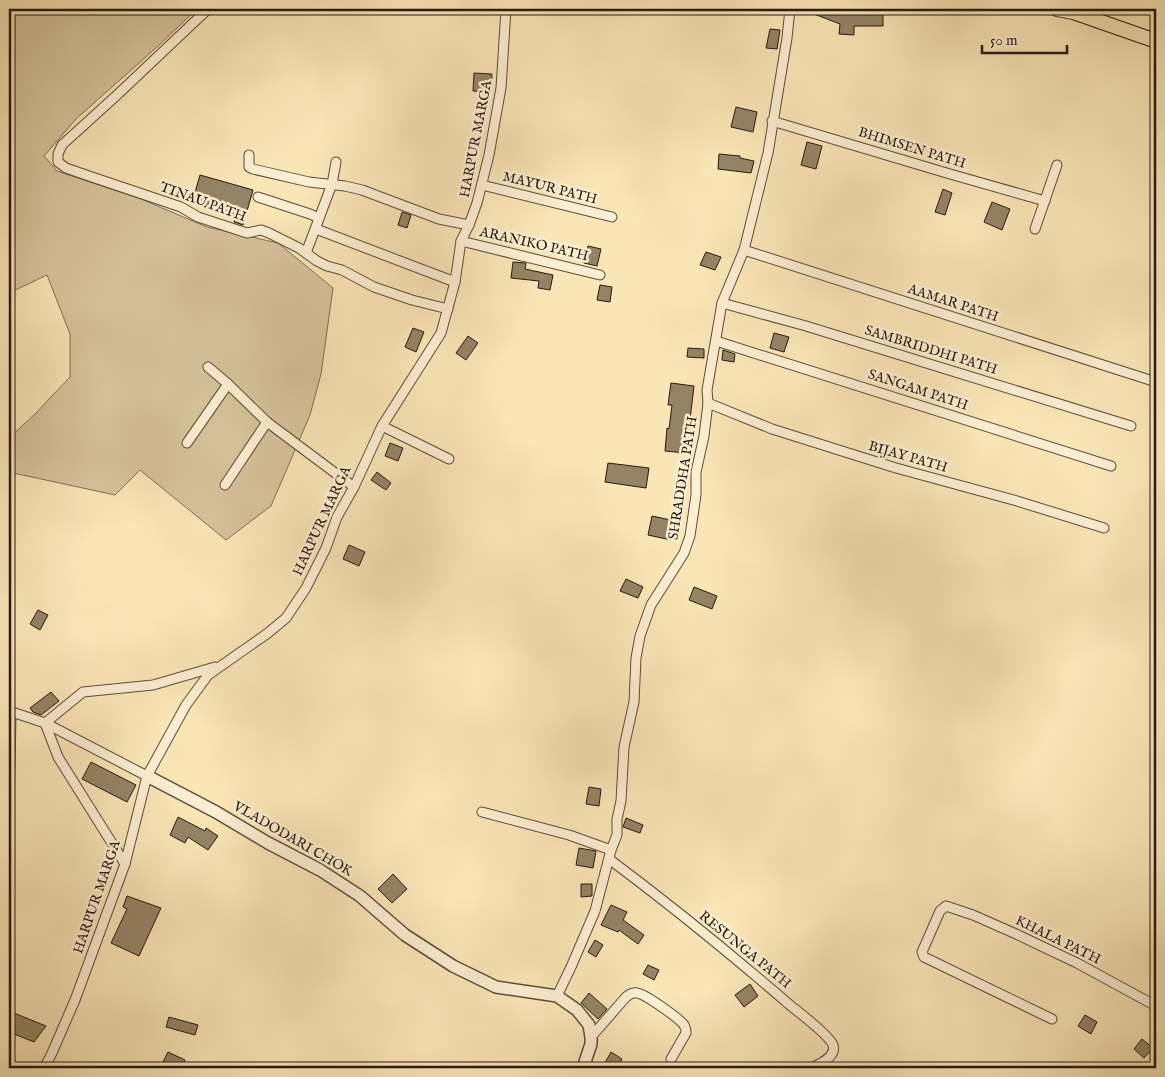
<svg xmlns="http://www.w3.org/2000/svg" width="1165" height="1077" font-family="'IM FELL English',serif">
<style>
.green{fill:#d6c39a;stroke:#7e6f54}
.building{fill:#948465;stroke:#251b0d}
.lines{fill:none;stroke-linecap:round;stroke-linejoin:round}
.minor-casing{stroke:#5a4e38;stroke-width:11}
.tertiary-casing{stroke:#5a4e38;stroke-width:14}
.primary-casing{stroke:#251b0d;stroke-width:16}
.minor{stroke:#fceed0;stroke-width:9}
.tertiary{stroke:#fceed0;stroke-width:11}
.primary{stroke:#fae5b7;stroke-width:14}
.labels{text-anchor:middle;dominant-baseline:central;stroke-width:5;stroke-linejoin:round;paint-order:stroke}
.street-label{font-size:14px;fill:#251b0d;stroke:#fceed0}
</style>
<rect width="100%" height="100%" fill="#fae5b7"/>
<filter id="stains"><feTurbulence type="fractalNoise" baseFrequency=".004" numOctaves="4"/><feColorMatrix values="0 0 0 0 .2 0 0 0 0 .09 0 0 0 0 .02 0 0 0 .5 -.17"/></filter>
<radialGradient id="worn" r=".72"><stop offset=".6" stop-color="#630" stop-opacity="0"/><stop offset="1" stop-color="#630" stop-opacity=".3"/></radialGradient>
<!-- green -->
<g class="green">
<polygon points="9,9 197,9 157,47 76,119 44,156 57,171 141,199 207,227 278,243 333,288 321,374 310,415 271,506 226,540 140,470 115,495 9,472 9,438 35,414 70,377 70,334 47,275 9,293"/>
<polygon points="9,717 16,719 14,811 9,856"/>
</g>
<!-- building -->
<g class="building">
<polygon points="801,9 853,9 853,11 883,9 883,26 854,26 854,35 839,34 840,24"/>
<polygon points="770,29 780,30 777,49 766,48"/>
<polygon points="474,73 492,74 491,92 473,91"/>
<polygon points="736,107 757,112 753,132 731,127"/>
<polygon points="807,142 822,146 816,169 801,165"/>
<polygon points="719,154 740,156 740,158 754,161 751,173 718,169"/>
<polygon points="200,175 253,190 243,225 234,222 236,216 192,203"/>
<polygon points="943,189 952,193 945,215 935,212"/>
<polygon points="992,202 1010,209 1002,230 984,222"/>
<polygon points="402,212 411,215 407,228 398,225"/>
<polygon points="588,246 601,249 597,266 584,263"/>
<polygon points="706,252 721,257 715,270 700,265"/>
<polygon points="513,262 526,263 525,269 553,275 550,290 538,288 539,281 511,278"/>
<polygon points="600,285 612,287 610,302 597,300"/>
<polygon points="413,328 424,332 416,352 405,347"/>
<polygon points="774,333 789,337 784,352 770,348"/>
<polygon points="468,336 478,343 466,360 456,353"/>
<polygon points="688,348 704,349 704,358 687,357"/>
<polygon points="723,350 735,354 734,362 722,360"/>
<polygon points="671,383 694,386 686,453 665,451 667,428 669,429 672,405 668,405"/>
<polygon points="390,443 403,448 398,461 385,456"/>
<polygon points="608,463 649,468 646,488 605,482"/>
<polygon points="377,472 391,483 386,490 371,480"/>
<polygon points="652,516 675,521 671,540 648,535"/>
<polygon points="349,545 365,552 359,566 343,559"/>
<polygon points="626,579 643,587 638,598 620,591"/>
<polygon points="694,587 717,596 712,609 689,600"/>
<polygon points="38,610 48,615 40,630 30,624"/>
<polygon points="51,692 59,701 41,715 33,712 30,708"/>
<polygon points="91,762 136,785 127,802 82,779"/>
<polygon points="589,787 601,789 599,806 586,804"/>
<polygon points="178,817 205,831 206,828 218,836 208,850 188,837 185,843 170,835"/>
<polygon points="626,818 643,825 640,833 623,827"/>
<polygon points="579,848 596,851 593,868 576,865"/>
<polygon points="393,874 407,889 392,903 378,889"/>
<polygon points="581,884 592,884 592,896 581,897"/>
<polygon points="127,896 161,908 139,956 111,943 127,909 123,907"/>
<polygon points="611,905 627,912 623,920 644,935 638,944 619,930 618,932 601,925"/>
<polygon points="595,940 603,945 596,957 588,952"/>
<polygon points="648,965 659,970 654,980 643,974"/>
<polygon points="750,984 758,996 744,1007 735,995"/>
<polygon points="589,993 607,1009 598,1019 581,1003"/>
<polygon points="9,1011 46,1026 34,1042 9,1032"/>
<polygon points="1085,1015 1097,1022 1091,1034 1078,1026"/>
<polygon points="169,1017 198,1025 195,1035 166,1027"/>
<polygon points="1142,1039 1153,1048 1144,1058 1134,1049"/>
<polygon points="168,1052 185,1060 181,1068 160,1068"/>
<polygon points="611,1052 622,1059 617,1068 602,1068"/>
</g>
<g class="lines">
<defs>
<g id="minor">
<polyline points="208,9 117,95 62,145 58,154 58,162 66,168 89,176 181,207 198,217 247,233 261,230 269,233 299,248 317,261 327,266 342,270 374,287 412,300 448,309"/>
<polyline points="772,121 950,174 1045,201"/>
<polyline points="249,155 249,167 253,169 309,182 345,186 362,190 439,219 469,225"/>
<polyline points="482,185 612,217"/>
<polyline points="258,197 310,214 319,218"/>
<polyline points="316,229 455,282"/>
<polyline points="1035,229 1057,165"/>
<polyline points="461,241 600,275"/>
<polyline points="744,250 1153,381"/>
<polyline points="306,253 332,184 336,162"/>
<polyline points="722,303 806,326 1131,426"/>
<polyline points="716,341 1111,466"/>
<polyline points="208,367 228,384 267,422 354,487"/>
<polyline points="708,403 772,429 896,468 1017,501 1104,528"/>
<polyline points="382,426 449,459"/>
<polyline points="187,443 228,384"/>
<polyline points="225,485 267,422"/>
<polyline points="9,711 45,723 147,776"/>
<polyline points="482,812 569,835 611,850"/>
<path d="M 609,859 C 672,906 732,955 791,1006 C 801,1014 829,1035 833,1045 C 837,1057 819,1064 811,1068"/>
<polyline points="125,864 58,757 45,723 83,692 153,685 215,667"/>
<polyline points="557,996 571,967 595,911 611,850 617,835 617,819 621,801 624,747 634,702 636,658 640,636 651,605 684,553 690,536 696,495 696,472 704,436 708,403 707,390 722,303 744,250 768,153 787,38 790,9"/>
<polyline points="1052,1019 924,957 922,952 940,911 946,906 973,915 1016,934 1077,963 1156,1006"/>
<path d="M 591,1037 L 626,997 C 629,995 632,992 637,993 C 645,994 679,1018 684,1025 C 686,1029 686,1028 686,1033 L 671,1059"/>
<polyline points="44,1068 52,1053 75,1000 125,864 147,776 186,705 208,675 268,633 286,618 306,588 326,548 337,517 354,487 382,426 441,333 455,282 461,241 469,225 477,203 489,155 501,88 506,9"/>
</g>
<polyline id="tertiary" points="147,776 216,812 268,843 320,870 360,896 405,935 453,966 496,987 557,996 577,1010 589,1025 591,1037 591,1044 583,1068"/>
<polyline id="primary" points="1057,9 1073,12 1156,41"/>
</defs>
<!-- minor casing -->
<use href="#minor" class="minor-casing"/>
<!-- tertiary casing -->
<use href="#tertiary" class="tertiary-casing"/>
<!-- primary casing -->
<use href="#primary" class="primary-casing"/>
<!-- minor -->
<use href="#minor" class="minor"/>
<!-- tertiary -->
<use href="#tertiary" class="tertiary"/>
<!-- primary -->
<use href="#primary" class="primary"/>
</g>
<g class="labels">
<!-- street labels -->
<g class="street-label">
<text transform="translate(476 139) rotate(-79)">HARPUR MARGA</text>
<text transform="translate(912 148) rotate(17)">BHIMSEN PATH</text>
<text transform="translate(550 188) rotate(14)">MAYUR PATH</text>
<text transform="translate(203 202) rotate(20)">TINAU PATH</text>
<text transform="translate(534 244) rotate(13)">ARANIKO PATH</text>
<text transform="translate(953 303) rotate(18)">AAMAR PATH</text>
<text transform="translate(931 350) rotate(17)">SAMBRIDDHI PATH</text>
<text transform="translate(918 390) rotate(18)">SANGAM PATH</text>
<text transform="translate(908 457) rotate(16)">BIJAY PATH</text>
<text transform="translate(683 478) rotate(-81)">SHRADDHA PATH</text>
<text transform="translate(322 521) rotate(-65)">HARPUR MARGA</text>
<text transform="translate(293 839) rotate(30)">VLADODARI CHOK</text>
<text transform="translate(97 897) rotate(-71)">HARPUR MARGA</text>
<text transform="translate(1058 940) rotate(26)">KHALA PATH</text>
<text transform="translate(745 950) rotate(39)">RESUNGA PATH</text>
</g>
</g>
<!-- margin -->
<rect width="1165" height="1077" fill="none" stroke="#fae5b7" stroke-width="30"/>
<rect x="10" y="10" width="1145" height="1057" fill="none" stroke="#251b0d" stroke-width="2.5"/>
<rect x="15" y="15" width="1135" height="1047" fill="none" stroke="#251b0d"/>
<!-- scale -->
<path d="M982 45v8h85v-8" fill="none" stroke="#251b0d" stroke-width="2.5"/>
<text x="990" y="45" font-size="15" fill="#251b0d" stroke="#fceed0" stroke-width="4" paint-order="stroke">50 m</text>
<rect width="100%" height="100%" filter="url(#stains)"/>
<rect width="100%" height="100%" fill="url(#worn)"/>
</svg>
